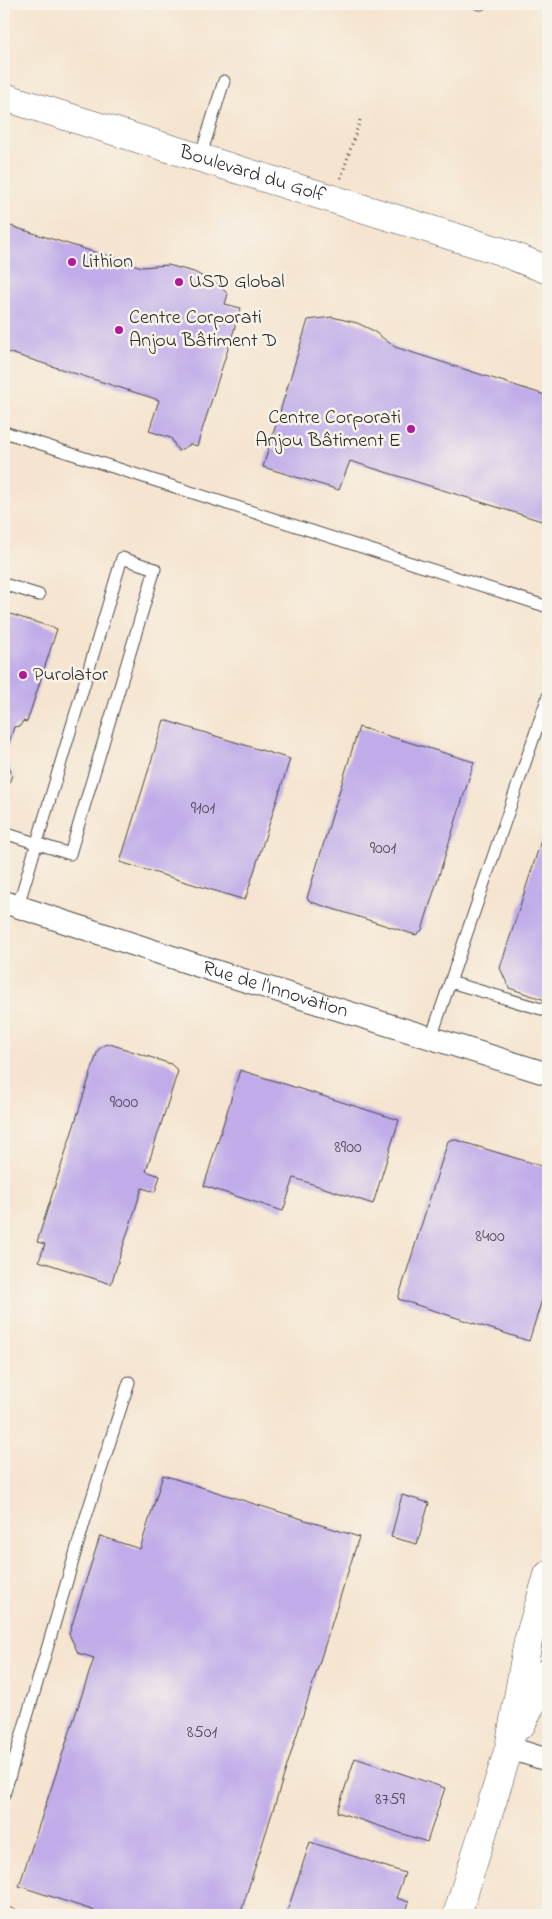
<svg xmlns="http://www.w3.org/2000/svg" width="552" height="1919" font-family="'Indie Flower',sans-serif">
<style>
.building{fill:#c0ace9}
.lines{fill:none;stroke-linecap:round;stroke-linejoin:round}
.service-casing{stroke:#494744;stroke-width:13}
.minor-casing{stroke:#494744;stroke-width:24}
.tertiary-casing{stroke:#494744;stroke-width:29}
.path{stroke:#494744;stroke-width:3;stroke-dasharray:1 4;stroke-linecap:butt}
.service{stroke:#fff;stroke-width:11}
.minor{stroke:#fff;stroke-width:22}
.tertiary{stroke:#fff;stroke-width:28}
.poi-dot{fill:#b5179e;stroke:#f7f3e8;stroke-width:2}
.labels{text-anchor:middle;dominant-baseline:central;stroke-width:5;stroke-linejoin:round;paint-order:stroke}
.number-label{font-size:18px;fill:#504b5a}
.street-label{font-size:20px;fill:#2b2b2b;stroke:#f7f3e8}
.poi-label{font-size:20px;fill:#2b2b2b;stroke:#f7f3e8;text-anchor:start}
</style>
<rect width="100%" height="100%" fill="#f7f3e8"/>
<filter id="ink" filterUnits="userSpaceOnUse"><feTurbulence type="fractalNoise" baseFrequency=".02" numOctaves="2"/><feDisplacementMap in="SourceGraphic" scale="10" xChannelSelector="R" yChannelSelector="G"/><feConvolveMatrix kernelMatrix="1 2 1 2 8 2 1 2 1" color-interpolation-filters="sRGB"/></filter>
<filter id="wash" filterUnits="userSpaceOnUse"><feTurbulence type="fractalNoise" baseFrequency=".0096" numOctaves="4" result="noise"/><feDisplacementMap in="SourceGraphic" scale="20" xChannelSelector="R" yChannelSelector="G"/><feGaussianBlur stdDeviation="1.12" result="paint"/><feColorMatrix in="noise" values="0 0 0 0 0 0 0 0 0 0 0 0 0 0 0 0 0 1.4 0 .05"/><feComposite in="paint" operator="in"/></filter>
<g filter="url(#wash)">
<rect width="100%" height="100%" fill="#f5e4cf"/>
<g id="blocks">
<!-- building -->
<g class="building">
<polygon points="4,224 142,267 168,265 194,272 217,284 228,294 225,304 241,308 197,446 191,444 178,451 171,438 149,431 159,400 4,351"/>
<polygon points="332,317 357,323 372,330 395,347 548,396 548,523 350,461 339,490 263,467 308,320"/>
<polygon points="4,612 57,629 27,722 23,721 20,726 14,727 4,758"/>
<polygon points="164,720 290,759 245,900 120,862"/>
<polygon points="359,727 474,762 422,930 416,935 311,902 307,898"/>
<polygon points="4,760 9,766 12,775 8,786 4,791"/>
<polygon points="548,819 548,1001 509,988 500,968"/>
<polygon points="110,1044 171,1064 178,1071 146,1171 160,1176 155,1192 142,1188 111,1284 39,1261 45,1244 37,1242 98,1050 104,1045"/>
<polygon points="240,1070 399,1120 373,1204 294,1178 283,1211 204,1186"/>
<polygon points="453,1139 548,1168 548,1281 529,1341 398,1299 448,1141"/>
<polygon points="163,1475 359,1537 240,1915 97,1915 98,1912 19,1886 94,1658 78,1653 69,1634 100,1536 140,1549"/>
<polygon points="402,1495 429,1503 417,1544 391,1537"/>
<polygon points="355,1758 445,1788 427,1842 337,1812"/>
<polygon points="310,1842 405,1873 396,1898 409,1902 405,1915 286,1915"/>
</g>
</g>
</g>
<g filter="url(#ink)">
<use href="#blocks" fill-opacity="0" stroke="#494744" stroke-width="1"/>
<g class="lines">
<defs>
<g id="service">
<polyline points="479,4 481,4"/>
<polyline points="200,158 224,81"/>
<polyline points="4,432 548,607"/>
<polyline points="4,584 39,595"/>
<polyline points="4,833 70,854 155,569 122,558 18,906"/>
<polyline points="450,982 548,1011"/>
<polyline points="431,1038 548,696"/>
<polyline points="4,1795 85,1520 129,1382"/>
<polyline points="4,1912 12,1915"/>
</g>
<g id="minor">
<path id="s1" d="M 4,902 L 227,975 L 548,1074"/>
<polyline points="509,1748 548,1760"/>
</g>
<g id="tertiary">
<path id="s2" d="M 4,97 L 500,251 L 548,270"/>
<polyline points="521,1725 548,1672"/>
<polyline points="457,1915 509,1748 528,1641 548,1575"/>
</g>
</defs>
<!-- service casing -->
<use href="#service" class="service-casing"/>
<!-- minor casing -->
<use href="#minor" class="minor-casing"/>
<!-- tertiary casing -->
<use href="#tertiary" class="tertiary-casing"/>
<!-- path -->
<polyline class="path" points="341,178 360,120"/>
<!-- service -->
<use href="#service" class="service"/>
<!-- minor -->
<use href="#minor" class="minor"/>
<!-- tertiary -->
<use href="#tertiary" class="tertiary"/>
</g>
</g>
<!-- markers -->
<g class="poi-dot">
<circle cx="72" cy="262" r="5"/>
<circle cx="179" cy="282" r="5"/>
<circle cx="119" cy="330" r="5"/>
<circle cx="411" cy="429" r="5"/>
<circle cx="23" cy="675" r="5"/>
</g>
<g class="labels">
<!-- number labels -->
<g class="number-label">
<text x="203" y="809">9101</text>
<text x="383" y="849">9001</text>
<text x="124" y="1103">9000</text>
<text x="348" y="1148">8900</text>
<text x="490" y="1237">8400</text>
<text x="202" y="1733">8501</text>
<text x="390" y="1800">8759</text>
</g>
<!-- street labels -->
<g class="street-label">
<text stroke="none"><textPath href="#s2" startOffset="260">Boulevard du Golf</textPath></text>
<text stroke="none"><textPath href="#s1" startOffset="285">Rue de l'Innovation</textPath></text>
</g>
<!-- poi labels -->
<g class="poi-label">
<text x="82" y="262">Lithion</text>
<text x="189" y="282">USD Global</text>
<text x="129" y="318">Centre Corporati<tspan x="129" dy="23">Anjou Bâtiment D</tspan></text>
<text x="401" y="418" text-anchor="end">Centre Corporati<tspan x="401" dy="23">Anjou Bâtiment E</tspan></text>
<text x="33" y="675">Purolator</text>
</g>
</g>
<!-- margin -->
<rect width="552" height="1919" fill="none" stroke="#f7f3e8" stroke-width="20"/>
</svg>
